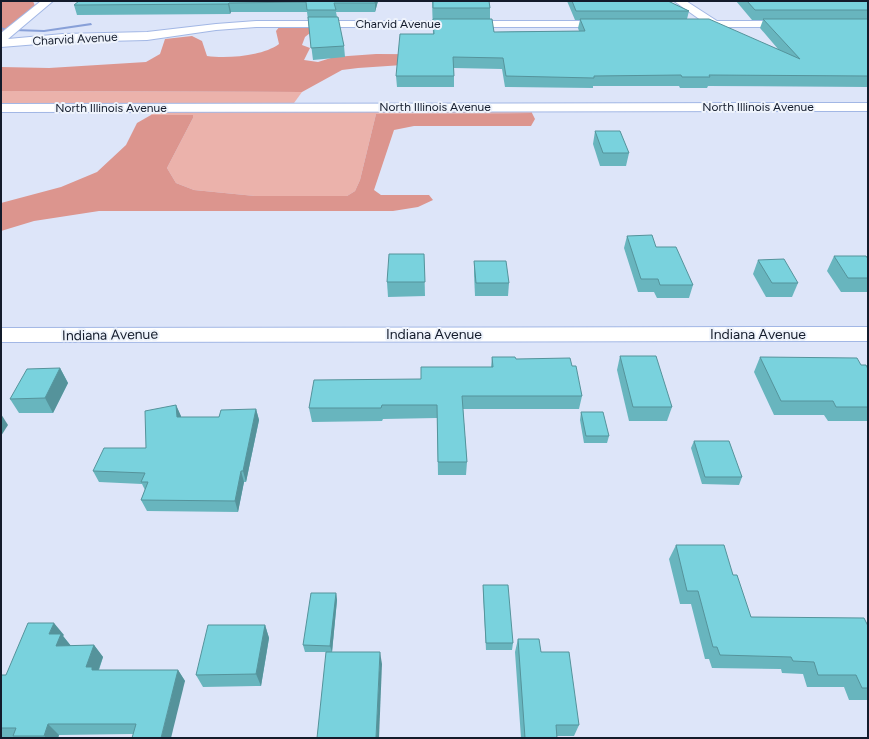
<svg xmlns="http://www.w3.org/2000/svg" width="869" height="739" font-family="Figtree,sans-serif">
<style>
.green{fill:#ebb2ab}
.forest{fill:#dc958e}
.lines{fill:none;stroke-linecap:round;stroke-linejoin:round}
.stream{fill:#88a0d8;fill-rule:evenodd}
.minor-casing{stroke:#a2b7e5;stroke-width:2}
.tertiary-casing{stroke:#a2b7e5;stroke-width:2}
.minor{fill:#fff;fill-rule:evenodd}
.tertiary{fill:#fff;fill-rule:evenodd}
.wall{fill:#68b5be}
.shaded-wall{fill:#55939b}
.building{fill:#79d2dd;stroke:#55939b}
.labels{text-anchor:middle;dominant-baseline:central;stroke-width:4;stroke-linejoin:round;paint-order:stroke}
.far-street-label{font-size:12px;fill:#131b2b;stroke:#eef3fc}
.street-label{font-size:14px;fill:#131b2b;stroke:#eef3fc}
</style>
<rect width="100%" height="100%" fill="#dde5f9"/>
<!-- green -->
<g class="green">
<polygon points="1,91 302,92 294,103 1,103"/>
<polygon points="532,110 532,113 376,114 360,180 355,191 347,196 255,196 194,190 176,183 167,168 193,118 193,115 151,115 153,111"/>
</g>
<!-- forest -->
<g class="forest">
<polygon points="1,1 33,1 35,6 1,33"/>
<path d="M 280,26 L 309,26 L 315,29 L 305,37 L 302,45 L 310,48 L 304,60 L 318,62 L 334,57 L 376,54 L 549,55 L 358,68 L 342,70 L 302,92 L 1,91 L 1,67 L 49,68 L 146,62 L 160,54 L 165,39 L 192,36 L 202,41 L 207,56 C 227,59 263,56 279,44 L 276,31 Z"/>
<polygon points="532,113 535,119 531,126 414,126 394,130 374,190 381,195 429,195 433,200 418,207 393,211 99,211 34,221 1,231 1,203 61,187 97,172 126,145 137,123 151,115 193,115 193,118 167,168 176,183 194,190 255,196 347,196 355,191 360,180 376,114"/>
</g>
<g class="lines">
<!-- stream -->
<g class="stream">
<polygon points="91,23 92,25 44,32 14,31 12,30 14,29 44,30"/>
<polygon points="1,27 6,29 4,30 1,29"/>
</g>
<defs>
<g id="minor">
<polygon points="41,1 53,1 8,39 63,34 147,32 216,24 256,21 609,21 613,22 615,24 613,26 609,27 256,27 216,30 147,40 63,42 1,47 1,33"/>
<polygon points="674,1 686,1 717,21 791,21 795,22 797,24 795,26 791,27 691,27 687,26 685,24 687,22 702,21"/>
<polygon points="868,327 868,341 1,342 1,328"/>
</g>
<polygon id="tertiary" points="868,103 868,111 1,112 1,104"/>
</defs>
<!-- minor casing -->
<use href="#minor" class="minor-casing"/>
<!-- tertiary casing -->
<use href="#tertiary" class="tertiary-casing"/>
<!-- minor -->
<use href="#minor" class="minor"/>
<!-- tertiary -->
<use href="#tertiary" class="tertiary"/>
</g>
<!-- wall -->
<g class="wall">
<polygon points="79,1 378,1 375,12 336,12 337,17 344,46 345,57 313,60 307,12 231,12 230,14 77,15 74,5"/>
<polygon points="432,1 489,1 490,8 490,19 494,32 579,31 578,28 580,20 575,20 567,1 668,1 689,11 687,19 778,49 760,28 763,20 752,20 736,1 868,1 868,87 708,86 707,88 680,88 679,86 593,86 593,88 505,87 502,69 454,68 454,87 397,87 396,76 433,34"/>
<polygon points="595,131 629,153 626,166 600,166 593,144"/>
<polygon points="627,236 656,247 693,285 689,298 657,298 654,292 638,292 624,248"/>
<polygon points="424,254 425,296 388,297 387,282"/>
<polygon points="834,256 868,259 868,292 841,292 827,271"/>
<polygon points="758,260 798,283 792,297 766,297 753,274"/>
<polygon points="474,261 509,283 508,296 475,296 474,274"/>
<polygon points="620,356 672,407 667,421 629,421 617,370"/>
<polygon points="492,357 516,359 572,366 582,396 579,409 463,409 467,462 466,475 438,475 437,418 383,419 382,421 312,422 309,408 421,379 491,367"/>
<polygon points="760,357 861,365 868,369 868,421 828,421 824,415 774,415 754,372"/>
<polygon points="60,368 68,383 53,413 19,413 10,399"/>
<polygon points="176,405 181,417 219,417 256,409 259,420 246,482 244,482 238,512 147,511 141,500 145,490 142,484 99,482 93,471 146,448"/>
<polygon points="581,412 609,436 607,443 584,443 580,420"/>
<polygon points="694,441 742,477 739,485 702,484 691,448"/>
<polygon points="676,545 733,575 751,617 868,626 868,700 849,700 844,687 807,687 803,674 782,673 781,669 712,668 709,659 705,659 691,604 680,604 669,559"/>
<polygon points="483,585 513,643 512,650 486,650 483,592"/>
<polygon points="336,593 337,600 332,652 305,652 303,645"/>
<polygon points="265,625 269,638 261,686 203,687 196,675"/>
<polygon points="64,635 63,636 71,646 94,645 103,657 99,670 178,670 185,681 133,734 59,735 58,738 1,738 1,675 6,675"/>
<polygon points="518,639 541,652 579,725 574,736 557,736 557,738 521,738 515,652"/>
</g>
<!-- shaded-wall -->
<g class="shaded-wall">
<polygon points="375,1 378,1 375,12"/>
<polygon points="229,3 231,12 230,14 228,4"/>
<polygon points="60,368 68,383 53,413 45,398"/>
<polygon points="176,405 181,416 182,428 177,417"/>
<polygon points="256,409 259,420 246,482 243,471"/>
<polygon points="1,414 8,425 1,436"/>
<polygon points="241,471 244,482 238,512 235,501"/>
<polygon points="336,593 337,600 332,652 330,646"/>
<polygon points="54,623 64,635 63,636 71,646 56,646 49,634"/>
<polygon points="265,625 269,638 261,686 256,674"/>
<polygon points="94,645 103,657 97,674 86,667"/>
<polygon points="380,652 382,664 379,738 376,738"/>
<polygon points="178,670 185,681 171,738 161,738"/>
<polygon points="48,724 59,735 58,738 46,738 44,736"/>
</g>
<!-- building -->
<g class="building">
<polygon points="79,1 375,1 375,3 334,3 336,10 307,10 306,2 229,3 228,4 74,5"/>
<polygon points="433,1 489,1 490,8 433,8"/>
<polygon points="572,1 668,1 689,11 576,11"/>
<polygon points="747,1 868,1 868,10 755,10"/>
<polygon points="308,17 338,17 344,46 311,48"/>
<polygon points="433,19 492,19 494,32 585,31 580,19 709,19 800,59 763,19 868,19 868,76 709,75 710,77 682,77 681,75 594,76 594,78 506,76 503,58 453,57 454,76 396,76 400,34 434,34"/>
<polygon points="595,131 620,131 629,153 603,153"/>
<polygon points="652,235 656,247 676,247 693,285 660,285 658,279 641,279 627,236"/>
<polygon points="389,254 424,254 425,282 387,282"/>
<polygon points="834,256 866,256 868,259 868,278 848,278"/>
<polygon points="784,259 798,283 772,283 758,260"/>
<polygon points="474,261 506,261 509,283 476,283"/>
<polygon points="620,356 656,356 672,407 633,407"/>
<polygon points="492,357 515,357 516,359 570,358 572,366 576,366 582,396 462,396 467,462 438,462 437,405 382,405 381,408 309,408 314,380 421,379 421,367 493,367"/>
<polygon points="760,357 857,358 861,365 866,365 868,369 868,407 836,407 833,401 781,401"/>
<polygon points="60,368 45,398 10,399 27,369"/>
<polygon points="176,405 177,417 219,417 221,410 256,409 243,471 241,471 235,501 141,500 148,482 141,482 145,473 93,471 104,448 146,448 145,411"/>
<polygon points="581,412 603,412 609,436 586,436"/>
<polygon points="694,441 729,441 742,477 705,477"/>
<polygon points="676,545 724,545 733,575 737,575 751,617 864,618 868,626 868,688 862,688 856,675 818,675 814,662 793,661 791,657 720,655 717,647 713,647 698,591 687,591"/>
<polygon points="483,585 508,585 513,643 486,643"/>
<polygon points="311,593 336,593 330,646 303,645"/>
<polygon points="28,623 54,623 49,634 61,634 56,646 94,645 86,667 92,667 92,670 178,670 161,738 132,738 136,724 48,724 44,736 13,736 16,728 1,728 1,675 6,675"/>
<polygon points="208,625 265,625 256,674 196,675"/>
<polygon points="518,639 539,639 541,652 569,652 579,725 556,725 557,738 525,738"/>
<polygon points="326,652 380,652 376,738 317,738"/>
</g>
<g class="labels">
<!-- far-street labels -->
<g class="far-street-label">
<text x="398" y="24">Charvid Avenue</text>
<text transform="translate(75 39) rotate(-3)">Charvid Avenue</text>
<text x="435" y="107">North Illinois Avenue</text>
<text x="758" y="107">North Illinois Avenue</text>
<text x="111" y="108">North Illinois Avenue</text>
</g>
<!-- street labels -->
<g class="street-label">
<text x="434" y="334">Indiana Avenue</text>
<text x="758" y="334">Indiana Avenue</text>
<text transform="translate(110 335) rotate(-1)">Indiana Avenue</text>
</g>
</g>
<!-- border -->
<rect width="869" height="739" fill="none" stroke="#131b2b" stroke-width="4"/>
</svg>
